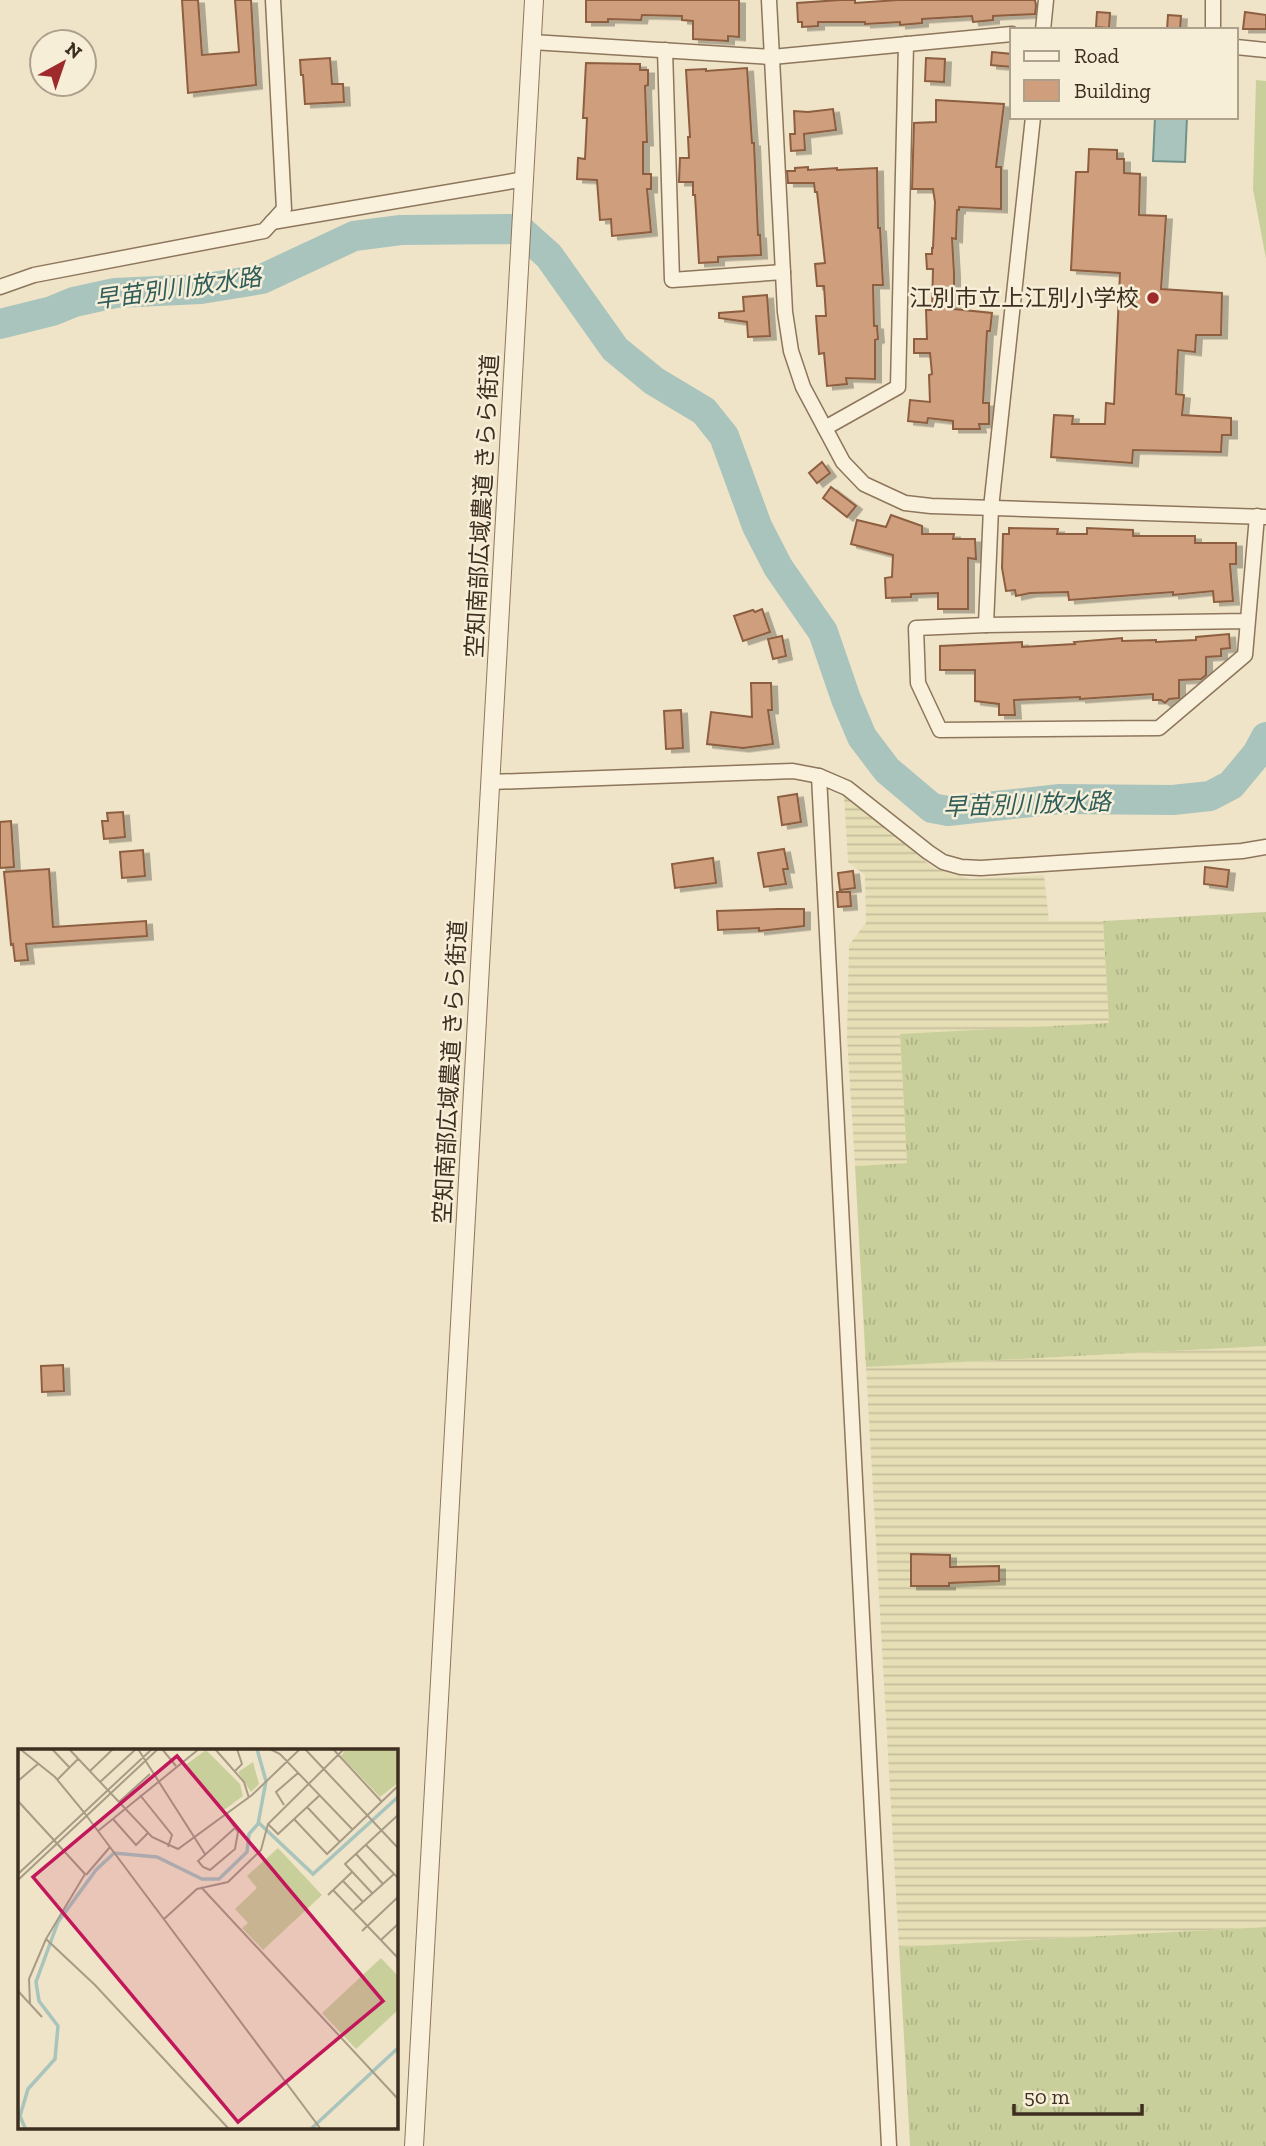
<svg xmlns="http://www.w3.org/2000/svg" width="1266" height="2146" font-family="'Zilla Slab','Noto Sans JP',serif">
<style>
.farmland{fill:url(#farmland-rules)}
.grass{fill:url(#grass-tufts)}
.garden{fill:#c9cf9b}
.water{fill:#a9c4bc;stroke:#6f938a;stroke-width:2}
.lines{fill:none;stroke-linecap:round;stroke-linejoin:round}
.river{stroke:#a9c4bc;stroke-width:30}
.building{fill:#cf9f7d;stroke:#8d5f41;stroke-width:2;filter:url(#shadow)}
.minor-casing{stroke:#8d765c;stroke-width:17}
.tertiary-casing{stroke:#8d765c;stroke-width:20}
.minor{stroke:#faf1dc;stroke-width:14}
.tertiary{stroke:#faf1dc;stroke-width:18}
.poi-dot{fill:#9e2a2b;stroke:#f7eed8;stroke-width:2.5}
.labels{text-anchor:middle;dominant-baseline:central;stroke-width:5;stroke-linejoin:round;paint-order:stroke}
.poi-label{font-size:23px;fill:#3d2e20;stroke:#f7eed8;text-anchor:end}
.street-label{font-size:23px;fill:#3d2e20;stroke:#f7eed8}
.water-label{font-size:24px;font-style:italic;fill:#2f5d5a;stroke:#f7eed8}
.inset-river{fill:none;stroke:#a9c4bc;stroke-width:3.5}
.inset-road{fill:none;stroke:#a89b85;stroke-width:2}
.view{fill:#c2185b;fill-opacity:0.15;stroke:#c2185b;stroke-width:3.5}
.inset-edge{fill:none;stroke:#3d2e20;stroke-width:3.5}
</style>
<defs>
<pattern id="farmland-rules" width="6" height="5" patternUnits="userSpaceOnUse" patternTransform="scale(1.75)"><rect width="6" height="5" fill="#e6deb5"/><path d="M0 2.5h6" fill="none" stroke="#c6bf9b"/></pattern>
<pattern id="grass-tufts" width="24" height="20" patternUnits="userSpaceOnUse" patternTransform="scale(1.75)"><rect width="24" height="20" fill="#c9cf9b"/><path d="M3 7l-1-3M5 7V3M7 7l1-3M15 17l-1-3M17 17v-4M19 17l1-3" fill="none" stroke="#aeb285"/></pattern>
<filter id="shadow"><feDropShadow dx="6" dy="3.5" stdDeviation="0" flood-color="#0004"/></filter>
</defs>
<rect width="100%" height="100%" fill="#f0e4c8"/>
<!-- farmland -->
<g class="farmland">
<polygon points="844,795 935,869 970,879 1044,875 1049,921 1103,921 1109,1023 900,1035 907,1163 855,1166 847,1037 849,945 866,923 865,875 848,862"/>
<polygon points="1266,1346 1266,1927 899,1947 866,1367"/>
</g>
<!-- grass -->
<g class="grass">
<polygon points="1266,912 1266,1346 866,1367 855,1166 907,1163 900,1034 1109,1023 1103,921"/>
<polygon points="1266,1927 1266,2146 910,2146 899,1947"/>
</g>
<!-- garden -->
<polygon class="garden" points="1256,80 1266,81 1266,259 1253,189"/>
<!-- water -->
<polygon class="water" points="1155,117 1187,117 1185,162 1153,161"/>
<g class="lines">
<!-- river -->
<polyline class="river" points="0,324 52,311 74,302 115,293 201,289 262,279 354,236 401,230 519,229 549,256 615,349 654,381 704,411 724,436 757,526 778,567 823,632 846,699 862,737 887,770 932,808 948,811 1060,799 1173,800 1210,796 1231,785 1257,754 1266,737"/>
</g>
<!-- building -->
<g class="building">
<polygon points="182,0 198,0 202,55 239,52 235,0 251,0 256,85 188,93"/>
<polygon points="586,0 739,0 739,37 728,36 728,41 693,39 693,21 682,20 682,16 642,15 641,20 608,19 608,22 586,22"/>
<polygon points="840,0 855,0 855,3 898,0 1035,0 1036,6 1035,14 993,16 993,20 973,22 972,16 922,19 922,23 900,25 900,22 865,24 865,22 818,22 818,26 802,27 802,22 798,22 797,3"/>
<polygon points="1097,12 1110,13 1109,28 1096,27"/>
<polygon points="1245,12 1266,15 1266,29 1243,29"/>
<polygon points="1168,15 1181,16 1180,30 1167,30"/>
<polygon points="992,52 1012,54 1012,67 991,65"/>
<polygon points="330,58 332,84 343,84 344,102 305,104 303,75 301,75 300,60"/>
<polygon points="926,58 945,59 944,82 925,81"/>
<polygon points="586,63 640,64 640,70 648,70 648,85 645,86 647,142 643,142 643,174 651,174 651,189 647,189 651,232 612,236 611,219 600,220 597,180 577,179 578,158 585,159 587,118 583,118"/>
<polygon points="747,68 752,143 754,143 758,235 760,235 761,255 718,257 718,262 699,263 695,195 693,195 693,182 679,182 680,158 689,158 688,137 690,137 686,70 706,69 706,71"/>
<polygon points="936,100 1004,104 996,167 1001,167 1001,209 959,207 959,210 957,210 956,239 952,238 954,273 954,309 992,313 990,331 987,331 983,403 989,403 989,424 979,424 980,429 953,429 953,421 928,418 927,423 908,421 910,400 930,402 929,375 932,374 930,353 914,353 914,339 927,339 926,310 932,310 933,269 927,269 926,254 932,254 932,248 933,248 935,202 933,189 912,189 914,123 936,122"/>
<polygon points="833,109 836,130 804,134 805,150 791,151 790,134 795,134 794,111 808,112"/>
<polygon points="1089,149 1117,150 1117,159 1124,159 1124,173 1140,174 1139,215 1166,216 1161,289 1222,293 1221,335 1196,335 1195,352 1178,350 1176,394 1184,395 1182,415 1231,418 1231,435 1222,435 1221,452 1133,450 1132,463 1051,457 1054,415 1073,416 1072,424 1105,424 1106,403 1114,404 1120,273 1071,270 1076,172 1088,172"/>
<polygon points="808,167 808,170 837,168 837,170 877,168 878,228 880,228 883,285 873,285 874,326 877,326 878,339 875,340 875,379 846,378 847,384 827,386 824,353 819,354 816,316 826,316 824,286 817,286 815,264 825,263 817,192 815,192 814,183 788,183 787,171 795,171 795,168"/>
<polygon points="767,295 770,336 748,337 747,322 719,318 719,313 744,311 743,297"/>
<polygon points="822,462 830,473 817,483 809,473"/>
<polygon points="831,487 856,506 847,517 823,498"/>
<polygon points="891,515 922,526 922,534 954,534 953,539 975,539 976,559 968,558 968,609 938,609 938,593 911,594 911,597 886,598 885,578 892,577 893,555 851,544 857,520 886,527"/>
<polygon points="1009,528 1058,529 1057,534 1087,534 1087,528 1133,530 1133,536 1195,536 1195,543 1236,543 1236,564 1230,564 1233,601 1214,602 1213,591 1173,595 1173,592 1069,600 1068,592 1030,593 1016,596 1015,590 1006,591 1002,568 1003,534 1009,534"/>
<polygon points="762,609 770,632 743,641 734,616 753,610 755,612"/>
<polygon points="1229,634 1230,648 1221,649 1221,656 1206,657 1206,675 1201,679 1179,680 1179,698 1169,699 1165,703 1161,700 1153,700 1153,694 1080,699 1080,697 1014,700 1015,715 999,715 999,704 975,701 975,670 940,670 940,646 1022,642 1022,647 1075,644 1074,642 1122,638 1122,641 1156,640 1156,642 1196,640 1196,637"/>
<polygon points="782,636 786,656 773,659 768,639"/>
<polygon points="751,683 771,683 772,710 768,710 773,744 743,748 707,744 711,712 752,717"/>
<polygon points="681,710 683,748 666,749 664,711"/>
<polygon points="797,794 801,822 782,825 778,797"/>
<polygon points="123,812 125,837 104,839 102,821 108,821 107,813"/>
<polygon points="11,821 14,867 0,868 0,822"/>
<polygon points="784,849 788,869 783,869 786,884 764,887 758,853"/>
<polygon points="143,850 145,876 122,878 120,852"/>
<polygon points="713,858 716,883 675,888 672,864"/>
<polygon points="1205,867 1229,870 1227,887 1204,884"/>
<polygon points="49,869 53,927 146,921 147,936 26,944 28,960 15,961 13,944 11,945 4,872"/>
<polygon points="853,871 855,888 840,890 838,873"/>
<polygon points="837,892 850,892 851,906 838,907"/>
<polygon points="778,909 804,909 804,926 759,931 759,928 718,930 717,911"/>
<polygon points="63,1365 64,1391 42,1392 41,1366"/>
<polygon points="911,1554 950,1555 950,1567 999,1566 999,1581 949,1583 949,1586 911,1586"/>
</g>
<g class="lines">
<defs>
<g id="minor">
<polyline points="769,0 785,312 791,351 803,387 843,462 864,484 905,503 931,506 1266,517"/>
<polyline points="1043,30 1046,0"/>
<polyline points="1213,30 1213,0"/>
<polyline points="532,42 772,57 1012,34"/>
<polyline points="1236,47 1266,50"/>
<polyline points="665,50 672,280 783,272"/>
<polyline points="272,222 525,179"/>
<polyline points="0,287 34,275 264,231 284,209 273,0"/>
<polyline points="825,428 898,387 906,44"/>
<polyline points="1248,621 986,625 916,628 918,683 940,730 1159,728 1245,655 1257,516"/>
<polyline points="986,625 991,508 1033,117"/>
<polyline points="819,776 889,2146"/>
<polyline points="491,782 793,771 819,776 847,788 928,852 943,862 961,867 981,868 1242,851 1266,847"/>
</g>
<polyline id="tertiary" points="414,2146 534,0"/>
</defs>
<!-- minor casing -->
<use href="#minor" class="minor-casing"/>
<!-- tertiary casing -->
<use href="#tertiary" class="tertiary-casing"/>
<!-- minor -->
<use href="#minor" class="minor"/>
<!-- tertiary -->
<use href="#tertiary" class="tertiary"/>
</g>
<!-- markers -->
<circle class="poi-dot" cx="1153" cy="298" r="7"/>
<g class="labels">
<!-- poi labels -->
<g class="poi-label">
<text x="1139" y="298">江別市立上江別小学校</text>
</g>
<!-- street labels -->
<g class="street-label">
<text transform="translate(482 506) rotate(-87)">空知南部広域農道 きらら街道</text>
<text transform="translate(450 1072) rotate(-87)">空知南部広域農道 きらら街道</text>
</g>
<!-- water labels -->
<g class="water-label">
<text transform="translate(178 288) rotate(-8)">早苗別川放水路</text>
<text transform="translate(1027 804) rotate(-2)">早苗別川放水路</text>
</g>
</g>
<!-- overview -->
<g transform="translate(18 1749)">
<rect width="380" height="380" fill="#f0e4c8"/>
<path d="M 328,0 L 380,0 L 380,34 L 362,48 L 323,7 ZM 235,13 L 241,35 L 233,43 L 220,23 ZM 260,99 L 304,146 L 245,201 L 224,179 L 230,174 L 217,160 L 239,139 L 229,127 ZM 363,209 L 380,227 L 380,261 L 338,300 L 304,264 Z" fill="#c9cf9b"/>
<path d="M 188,1 L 222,35 L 225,47 L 206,61 L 166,17 Z" fill="#c9cf9b"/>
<path class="inset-river" d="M 241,74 L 295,125 L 380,48M 7,379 L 2,367 L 10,340 L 37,310 L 40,277 L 21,252 L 18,233 L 40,173 L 78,121 L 96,104 L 139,108 L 184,130 L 201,130 L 229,103 L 231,85 L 240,75 L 248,32 L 239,0M 294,379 L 380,299"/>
<path class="inset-road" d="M 2,0 L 37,28 L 65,62 L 302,379M 34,0 L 52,19M 51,0 L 134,88 L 160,100 L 234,46 L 282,0M 120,0 L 187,105M 144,0 L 158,17M 197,0 L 226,33 L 231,49M 252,0 L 262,5 L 334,80M 287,0 L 380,99M 315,0 L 363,52M 72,22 L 95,0M 217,22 L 224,15 L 219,0M 39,31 L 60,10M 0,32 L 21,14M 82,33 L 118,0M 122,46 L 154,86 L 150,98M 302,46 L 260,85 L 250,75 L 326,0M 0,52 L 67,125 L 28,190 L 77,236 L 210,379M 101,53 L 132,25M 266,56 L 258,43 L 280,24M 289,58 L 321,92M 208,66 L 220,83 L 217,100 L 192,121 L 185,118 L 180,112 L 217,79M 95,70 L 118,96 L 130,84M 276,70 L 309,105 L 380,37M 80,82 L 181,0M 348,96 L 380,129M 338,105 L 365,135M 0,125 L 134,0M 68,126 L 92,98M 0,131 L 140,0M 325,132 L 345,153M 183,138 L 380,350M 315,141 L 380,209M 354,144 L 327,115 L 380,66M 310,146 L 334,123M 336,161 L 376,125M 146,170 L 179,140 L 210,133 L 243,101 L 250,75M 344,182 L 380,148M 363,191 L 380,175M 0,242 L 24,268M 12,255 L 11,230 L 28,190"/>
<path class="view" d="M 159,7 L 365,252 L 220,373 L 15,128 Z"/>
<rect width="380" height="380" class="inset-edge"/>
</g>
<!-- legend -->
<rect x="1010" y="28" width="228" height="91" fill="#f7eed8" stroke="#ada18e" stroke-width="2"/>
<rect x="1024" y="51" width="35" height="10" fill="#faf1dc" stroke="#ada18e" stroke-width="2"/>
<text x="1074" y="63" font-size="21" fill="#3d2e20">Road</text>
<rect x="1024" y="80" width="35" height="21" fill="#cf9f7d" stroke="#ada18e" stroke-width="2"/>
<text x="1074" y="98" font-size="21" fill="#3d2e20">Building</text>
<!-- north arrow -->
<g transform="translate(63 63) rotate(40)"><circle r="33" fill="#f7eed8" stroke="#ada18e" stroke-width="2"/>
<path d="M0-5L12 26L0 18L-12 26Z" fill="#9e2a2b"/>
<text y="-10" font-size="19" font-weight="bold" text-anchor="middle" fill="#3d2e20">N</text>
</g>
<!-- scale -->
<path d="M1014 2104v10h128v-10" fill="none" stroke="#3d2e20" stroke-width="3.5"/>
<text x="1024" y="2104" font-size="21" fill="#3d2e20" stroke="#f7eed8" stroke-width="5" paint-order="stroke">50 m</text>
</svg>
